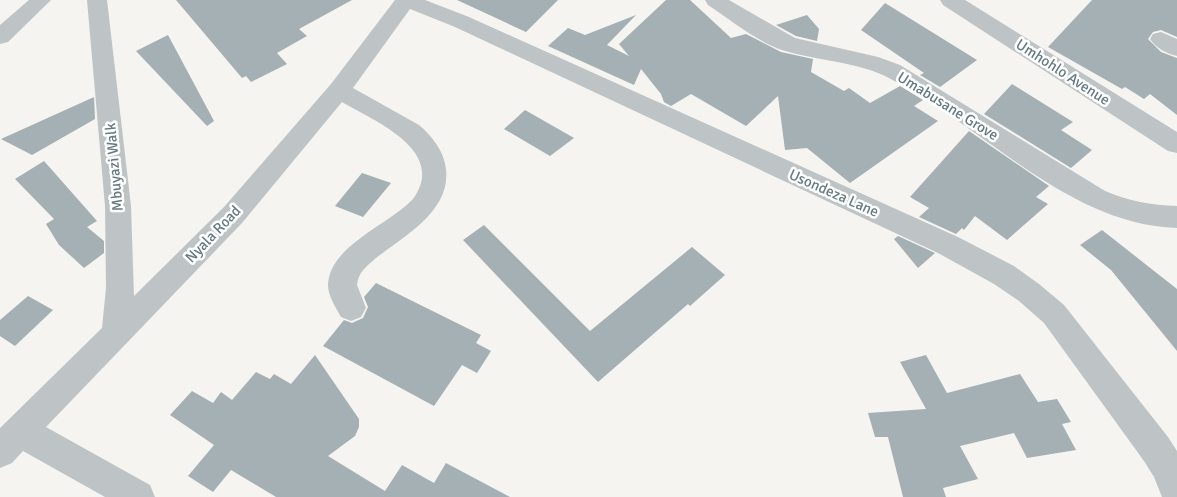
<svg xmlns="http://www.w3.org/2000/svg" width="1177" height="497" font-family="Signika,sans-serif">
<style>
.building{fill:#a4b0b3}
.lines{fill:none;stroke-linecap:round;stroke-linejoin:round}
.minor{fill:#bec3c5;fill-rule:evenodd}
.labels{text-anchor:middle;dominant-baseline:central;stroke-width:5;stroke-linejoin:round;paint-order:stroke}
.street-label{font-size:15px;fill:#647a82;stroke:#fff}
</style>
<rect width="100%" height="100%" fill="#f5f4f1"/>
<!-- building -->
<g class="building">
<polygon points="176,0 352,0 299,29 307,36 277,53 287,64 251,82 246,76 242,78"/>
<polygon points="457,0 558,0 526,32"/>
<polygon points="666,0 690,0 731,38 746,34 781,52 813,59 811,72 844,91 849,88 870,103 900,86 923,100 914,106 938,121 850,183 807,148 785,150 778,96 746,126 691,94 671,106 664,102 661,94 641,69 634,85 548,46 568,28 585,35 636,15 607,45 629,56 619,44"/>
<polygon points="1092,0 1177,0 1177,37 1161,30 1153,32 1148,39 1161,52 1177,58 1177,115 1150,94 1144,99 1125,87 1122,89 1048,47"/>
<polygon points="885,3 977,60 940,87 920,75 924,73 861,30"/>
<polygon points="807,15 819,29 817,41 796,36 776,25"/>
<polygon points="168,35 214,121 207,126 136,51"/>
<polygon points="1012,84 1073,122 1061,130 1092,150 1071,168 984,114"/>
<polygon points="94,97 95,119 32,155 1,139"/>
<polygon points="525,110 574,138 550,156 504,129"/>
<polygon points="969,131 1049,186 1036,197 1048,204 1007,240 975,216 964,230 962,228 956,234 919,217 929,208 910,197"/>
<polygon points="44,161 97,221 87,227 104,241 104,253 84,268 59,245 46,224 54,219 15,179"/>
<polygon points="362,173 391,183 363,217 335,206"/>
<polygon points="484,225 590,331 692,247 725,275 690,306 688,304 598,382 463,240"/>
<polygon points="1102,230 1177,289 1177,351 1111,270 1080,245"/>
<polygon points="898,236 935,253 918,268 894,239"/>
<polygon points="376,283 481,335 476,343 491,351 477,373 462,365 434,406 323,346 344,320 352,323 363,318 368,307 364,297"/>
<polygon points="28,296 53,310 15,346 0,336 0,320"/>
<polygon points="315,355 359,419 359,427 355,436 328,456 385,491 402,465 434,483 446,463 510,497 276,497 231,470 213,492 188,476 214,445 170,415 192,391 213,403 221,392 232,400 256,372 270,379 274,374 291,384"/>
<polygon points="926,355 947,393 1020,374 1038,402 1057,399 1071,422 1062,424 1076,450 1027,458 1014,433 960,446 978,479 943,488 946,497 903,497 888,437 875,437 868,413 926,409 900,362"/>
</g>
<g class="lines">
<!-- minor -->
<g class="minor">
<polygon points="29,0 51,0 8,42 0,44 0,25"/>
<path d="M 87,0 L 107,0 L 131,206 L 134,296 L 224,207 L 331,84 L 395,0 L 425,0 L 469,17 L 958,237 L 1014,266 L 1039,284 L 1064,305 L 1168,437 L 1177,451 L 1177,497 L 1162,497 L 1154,477 L 1144,461 L 1044,323 L 1019,301 L 994,284 L 938,253 L 455,27 L 410,9 L 353,88 L 419,125 C 432,136 444,151 446,169 C 451,211 404,236 376,258 C 367,266 358,272 357,285 L 366,308 L 361,317 L 351,321 L 341,317 C 336,308 328,296 328,285 C 329,246 390,224 413,199 C 448,150 374,121 342,102 L 242,223 L 46,427 L 150,485 L 155,497 L 105,497 L 23,451 L 12,463 L 0,468 L 0,428 L 102,328 L 106,288 L 105,206 Z"/>
<path d="M 705,0 L 729,0 L 795,38 L 878,57 L 900,65 L 1105,191 C 1129,201 1151,205 1177,206 L 1177,228 C 1066,225 981,123 885,76 C 856,62 814,60 782,50 C 756,41 731,20 708,5 Z"/>
<polygon points="940,0 965,0 1177,132 1177,153 1168,151 943,5"/>
<path d="M 1161,32 L 1177,39 L 1177,56 C 1167,54 1156,48 1150,39 L 1153,34 Z"/>
</g>
</g>
<g class="labels">
<!-- street labels -->
<g class="street-label">
<text transform="translate(1063 72) rotate(33)">Umhohlo Avenue</text>
<text transform="translate(948 106) rotate(32)">Umabusane Grove</text>
<text transform="translate(114 167) rotate(-95)">Mbuyazi Walk</text>
<text transform="translate(834 193) rotate(24)">Usondeza Lane</text>
<text transform="translate(213 234) rotate(-46)">Nyala Road</text>
</g>
</g>
</svg>
